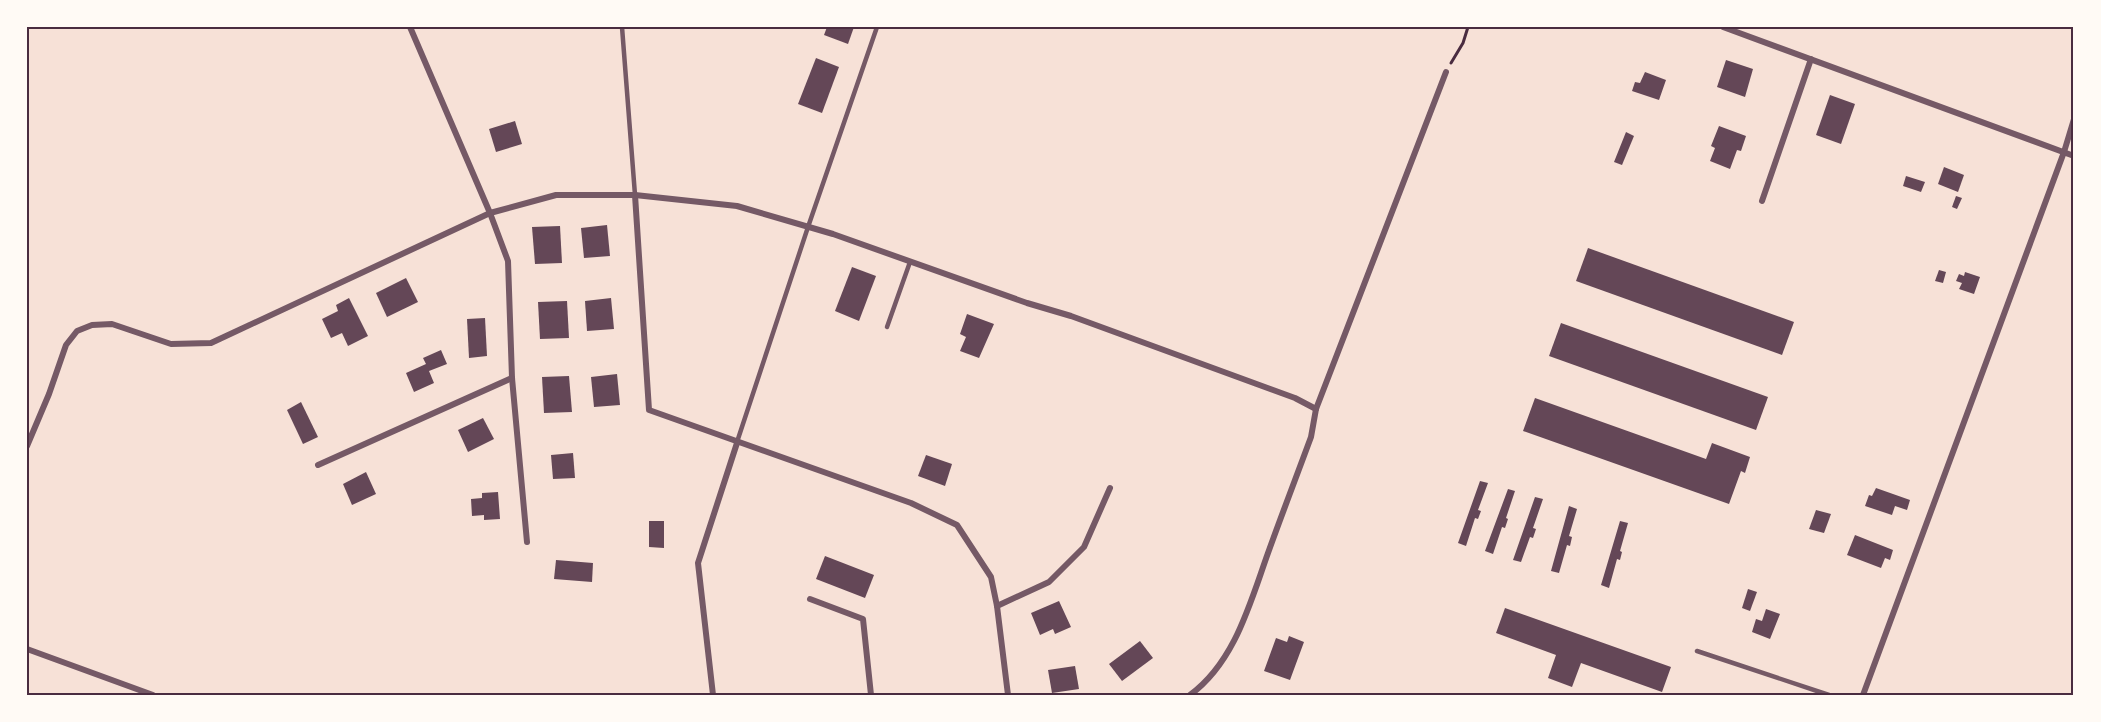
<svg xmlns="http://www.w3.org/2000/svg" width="2101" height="722" font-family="'Roboto Condensed',sans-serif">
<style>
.building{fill:#644757}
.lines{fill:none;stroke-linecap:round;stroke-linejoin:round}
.path{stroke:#4a2c40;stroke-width:3}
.service{stroke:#755966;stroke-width:4.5}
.minor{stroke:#755966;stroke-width:6}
.neatline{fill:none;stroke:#4a2c40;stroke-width:2}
</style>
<rect width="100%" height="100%" fill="#f7e1d7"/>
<!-- building -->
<g class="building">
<polygon points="827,27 854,27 848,44 824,35"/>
<polygon points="816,58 839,67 822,113 798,104"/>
<polygon points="1726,60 1753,69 1745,97 1717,87"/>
<polygon points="1645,72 1666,80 1659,100 1632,91 1635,82 1640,83"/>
<polygon points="1830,95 1855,104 1841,144 1816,135"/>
<polygon points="515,121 522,144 496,152 489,129"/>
<polygon points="1719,126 1746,136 1741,151 1737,150 1730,169 1710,161 1715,148 1711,146"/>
<polygon points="1626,132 1634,136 1622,165 1614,162"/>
<polygon points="1944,167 1964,175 1958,192 1938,184"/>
<polygon points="1906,176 1925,182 1921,192 1903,186"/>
<polygon points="1956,196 1962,198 1957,209 1952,207"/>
<polygon points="607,225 610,256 584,258 581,228"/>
<polygon points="560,226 562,263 535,264 532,227"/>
<polygon points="1588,248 1794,322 1782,355 1576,281"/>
<polygon points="852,267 876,276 859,321 835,311"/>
<polygon points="1939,270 1946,272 1943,283 1935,281"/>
<polygon points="1965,272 1980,277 1974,294 1959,289 1962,283 1956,281 1959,274 1964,276"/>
<polygon points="406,278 418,302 387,317 376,293"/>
<polygon points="349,298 368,336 348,346 342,333 331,338 322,319 338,311 336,305"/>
<polygon points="611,298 614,329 587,331 585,301"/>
<polygon points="567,301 569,338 540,339 538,302"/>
<polygon points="967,314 994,324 979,358 960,351 966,337 960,334"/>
<polygon points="485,318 487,356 469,358 467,319"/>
<polygon points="1561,323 1768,397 1756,430 1549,356"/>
<polygon points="441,350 447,364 429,371 434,383 414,392 406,373 426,364 423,358"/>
<polygon points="617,374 620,405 594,407 591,377"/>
<polygon points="569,376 572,412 544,413 542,377"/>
<polygon points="1535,398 1706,459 1712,443 1750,457 1745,473 1741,471 1729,504 1523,431"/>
<polygon points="301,402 318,437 303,444 287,410"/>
<polygon points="483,418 494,439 468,452 458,430"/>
<polygon points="573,453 575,478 553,479 551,455"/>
<polygon points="926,455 952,464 945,486 918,476"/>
<polygon points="366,472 376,494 352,505 343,484"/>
<polygon points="1480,481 1488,483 1478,510 1481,511 1478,519 1475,518 1466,546 1458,543"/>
<polygon points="1876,488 1910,500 1907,510 1895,506 1892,515 1865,506 1869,495 1872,496"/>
<polygon points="1508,489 1515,491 1506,518 1508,519 1505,528 1502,527 1493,554 1485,551"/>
<polygon points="498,492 500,519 484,520 484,515 472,516 471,499 482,498 482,493"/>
<polygon points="1535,497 1543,499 1533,528 1536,529 1533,538 1530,537 1521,562 1513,560"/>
<polygon points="1569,506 1577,509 1569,536 1572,537 1570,546 1567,545 1559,573 1551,571"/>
<polygon points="1816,510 1831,514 1824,533 1809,529"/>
<polygon points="649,521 664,521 664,548 649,547"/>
<polygon points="1620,521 1628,523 1620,551 1622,552 1620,560 1617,559 1609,588 1601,585"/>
<polygon points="1855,535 1893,550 1890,560 1885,558 1881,568 1847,555"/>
<polygon points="825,556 874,575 865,598 816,579"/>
<polygon points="556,560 593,563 592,582 554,579"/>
<polygon points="1748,589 1757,592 1750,611 1742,608"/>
<polygon points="1059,601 1071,627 1055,634 1053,629 1040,635 1031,613"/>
<polygon points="1505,608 1671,667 1662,692 1581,663 1572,687 1548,678 1556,655 1496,633"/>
<polygon points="1766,609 1780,614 1770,639 1752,632 1756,619 1762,621"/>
<polygon points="1289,636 1304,642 1290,680 1264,671 1276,638 1287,642"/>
<polygon points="1140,641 1153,658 1122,681 1109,664"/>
<polygon points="1075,666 1079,689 1052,693 1048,670"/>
</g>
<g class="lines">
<!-- path -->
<polyline class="path" points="1451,63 1463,43 1468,27"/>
<!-- service -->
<g class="service">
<polyline points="622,27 635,195"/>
<polyline points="887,327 910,262"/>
<polyline points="737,442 808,227 877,27"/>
<polyline points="1697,651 1829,695"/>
</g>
<!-- minor -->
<g class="minor">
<polyline points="410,27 490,213 508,261 512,378 527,542"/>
<polyline points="1723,27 2074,156"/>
<polyline points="635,195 649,410 911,503 957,525 991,577 997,606 1008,695"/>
<polyline points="1762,201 1811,59"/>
<polyline points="27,446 49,394 66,345 77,331 92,325 112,324 171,344 211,343 490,213 556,195 635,195 737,206 833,234 1027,303 1071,316 1295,398 1316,409"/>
<polyline points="318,465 512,378"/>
<polyline points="810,599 863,619 871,695"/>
<polyline points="997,606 1049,582 1084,547 1110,488"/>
<polyline points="27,649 153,695"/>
<polyline points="713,695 698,563 737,443"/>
<path d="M 1190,695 C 1235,662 1250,603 1268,553 C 1282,514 1297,475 1311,437 L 1316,409 L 1446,72"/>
<polyline points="1863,695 2064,152 2074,119"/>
</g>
</g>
<!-- border -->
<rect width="2101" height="722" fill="none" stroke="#fffaf5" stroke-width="57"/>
<rect x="28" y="28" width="2044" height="666" class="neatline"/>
</svg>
